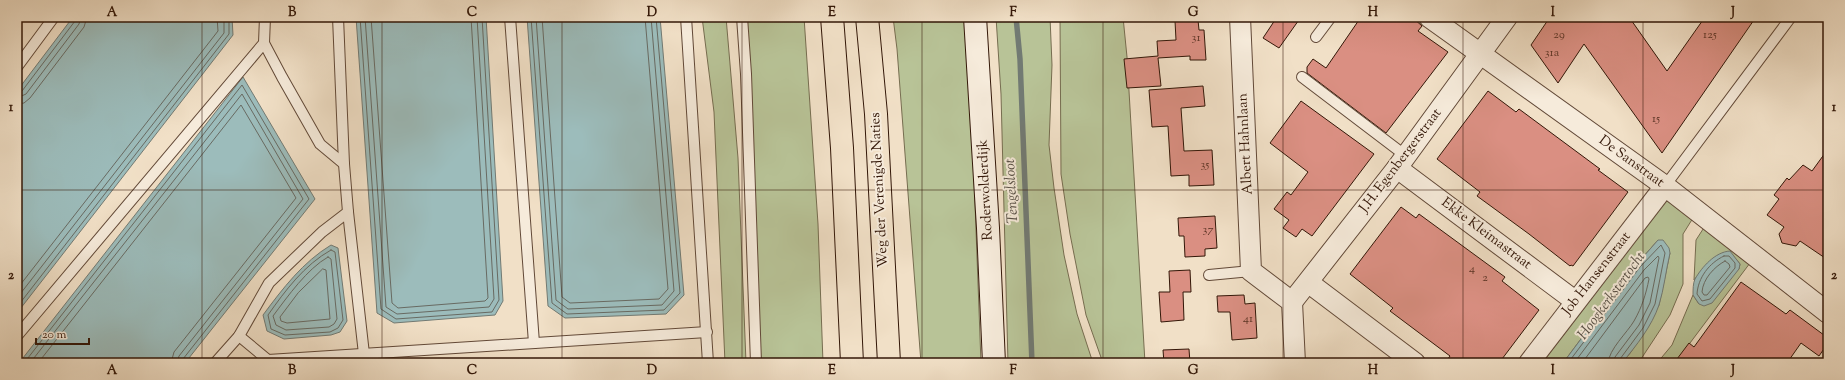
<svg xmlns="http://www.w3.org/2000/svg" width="1845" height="380" font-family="'Sorts Mill Goudy',serif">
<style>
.green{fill:#b8c397;stroke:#766d50}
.water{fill:#9cbcbb;stroke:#727a73}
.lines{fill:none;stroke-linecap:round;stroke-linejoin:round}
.shore{stroke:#686a62;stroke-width:1}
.stream{stroke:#727a73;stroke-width:5.5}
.building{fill:#da8f82;stroke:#331708}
.lane-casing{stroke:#624938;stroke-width:12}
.street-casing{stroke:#624938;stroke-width:22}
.secondary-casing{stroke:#331708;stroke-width:24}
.highway-casing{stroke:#331708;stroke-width:24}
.lane{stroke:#f6ebdb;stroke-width:10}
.street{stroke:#f6ebdb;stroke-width:20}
.secondary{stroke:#f6ebdb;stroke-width:22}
.highway{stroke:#f1e0c7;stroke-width:22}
.grid{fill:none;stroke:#331708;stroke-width:1;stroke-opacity:0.55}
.labels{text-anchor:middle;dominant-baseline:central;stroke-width:4;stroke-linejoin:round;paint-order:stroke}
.number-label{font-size:12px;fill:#5d3526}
.street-label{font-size:14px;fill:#331708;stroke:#f6ebdb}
.water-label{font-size:15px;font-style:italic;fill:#585147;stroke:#f6ebdb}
.neatline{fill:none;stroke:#331708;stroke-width:1.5}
.grid-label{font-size:13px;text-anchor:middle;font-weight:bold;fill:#331708}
</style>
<rect width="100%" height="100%" fill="#f1e0c7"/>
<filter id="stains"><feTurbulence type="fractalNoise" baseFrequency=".005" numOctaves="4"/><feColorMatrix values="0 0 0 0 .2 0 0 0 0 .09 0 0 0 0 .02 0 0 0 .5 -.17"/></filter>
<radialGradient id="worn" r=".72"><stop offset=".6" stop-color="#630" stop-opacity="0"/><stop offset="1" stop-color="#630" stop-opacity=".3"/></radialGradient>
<!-- green -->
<g class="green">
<polygon points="702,17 726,17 738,158 746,363 725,363 714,112"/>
<polygon points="740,17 804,17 818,224 823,363 761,363"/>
<polygon points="893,17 968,17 981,363 921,363 897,49"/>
<polygon points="996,17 1050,17 1052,65 1049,145 1054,188 1064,255 1077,314 1093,363 1008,363 1001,94"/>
<polygon points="1060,17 1123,17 1127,57 1145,363 1103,363 1086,315 1070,234 1061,174"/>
<polygon points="1665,196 1693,218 1683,234 1683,284 1670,315 1641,359 1638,363 1622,363 1631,352 1659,305 1670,253 1658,240 1637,264 1563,363 1540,363"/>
<path d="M 1705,226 L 1753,259 L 1675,363 L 1657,363 L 1672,345 L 1693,295 L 1699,304 L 1739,269 L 1740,264 L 1730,252 C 1714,252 1703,269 1694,280 L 1696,240 Z"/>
</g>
<!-- water -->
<g class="water">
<polygon points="73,17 232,17 233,35 17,313 17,91"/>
<polygon points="356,17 486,17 503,301 495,315 394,323 377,313"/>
<polygon points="527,17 660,17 684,295 666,314 565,318 548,306"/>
<polygon points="243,77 315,199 185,363 19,363"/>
<path d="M 1658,240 L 1663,240 L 1669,248 L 1670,253 C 1666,270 1664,289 1659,305 C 1652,326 1636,346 1622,363 L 1563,363 L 1637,264 Z"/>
<path d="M 331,245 L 338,248 L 347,321 L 340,332 L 331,335 L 284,339 L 267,331 L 263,315 C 283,288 303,262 331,245 Z"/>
<path d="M 1730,251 L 1740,264 L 1739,269 L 1712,303 L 1704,306 L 1699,304 L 1693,295 C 1693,290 1693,283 1695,279 C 1702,267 1715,252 1730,251 Z"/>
</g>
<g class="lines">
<!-- shore -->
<g class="shore">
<polyline points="360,17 381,309 396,319 492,312 499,300 482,17"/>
<polyline points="365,17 386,307 397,314 489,307 494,299 477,17"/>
<polyline points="371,17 392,303 398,308 485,301 488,298 471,17"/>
<polyline points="531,17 552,303 567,314 664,310 680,293 656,17"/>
<polyline points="536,17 556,300 568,309 662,305 674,291 651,17"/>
<polyline points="542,17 562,297 570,303 659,299 668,289 645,17"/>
<polyline points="17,93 22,91 75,21 76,17"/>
<polyline points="17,98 26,94 79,24 81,17"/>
<polyline points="17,104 24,103 30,98 84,27 87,17"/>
<path d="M 331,250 L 335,252 L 343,320 L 338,328 L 330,332 L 285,335 L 271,329 L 268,315 C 285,291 304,265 331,250 Z"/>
<path d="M 1724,256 L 1729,256 L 1735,263 L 1735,268 L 1710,299 L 1702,301 L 1697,294 C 1698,278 1709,263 1724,256 Z"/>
<path d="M 328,257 L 331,259 L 337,319 L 334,324 L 329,327 L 286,330 L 276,325 L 273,316 C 288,296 307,269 328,257 Z"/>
<path d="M 1725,261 L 1729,264 L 1730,267 L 1707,295 L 1704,295 L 1702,292 C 1703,279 1714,267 1725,261 Z"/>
<polygon points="323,269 326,270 330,319 287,323 281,321 280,317 298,293"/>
<polyline points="17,289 218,31 217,17"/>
<polyline points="17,298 224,33 224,17"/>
<polyline points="17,307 229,34 229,17"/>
<polyline points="24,363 242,85 309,199 183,359 182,363"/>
<polyline points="30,363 242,94 303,199 179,356 177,363"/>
<polyline points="38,363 241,105 296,198 174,352 171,363"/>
<polyline points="1568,363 1640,267 1661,245 1665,253 1655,304 1643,328 1620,359 1619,363"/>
<polyline points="1574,363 1644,270 1658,256 1659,258 1650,303 1639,325 1615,357 1614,363"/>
<path d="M 1582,363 L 1645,278 L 1648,277 L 1649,279 C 1646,294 1642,307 1634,321 C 1627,333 1609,349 1608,363"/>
</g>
<!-- stream -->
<polyline class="stream" points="1016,17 1020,59 1032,363"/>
</g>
<!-- building -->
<g class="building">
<polygon points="1277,17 1301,17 1279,48 1263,38"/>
<polygon points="1361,17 1412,17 1422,26 1418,31 1448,52 1386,133 1307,73 1307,67 1313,59 1326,68"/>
<polygon points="1550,17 1629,17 1667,71 1705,17 1756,17 1662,153 1584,44 1558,83 1531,45"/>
<polygon points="1198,20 1199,30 1204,30 1206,60 1190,60 1190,56 1158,58 1161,86 1127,88 1124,59 1158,56 1157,41 1176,40 1175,21"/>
<polygon points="1203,86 1205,106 1181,108 1184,151 1212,150 1214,185 1189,186 1189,175 1171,176 1168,126 1152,127 1149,90"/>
<polygon points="1488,91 1516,112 1519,109 1600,169 1598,170 1628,192 1573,266 1571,265 1570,266 1529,234 1477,196 1480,192 1437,159"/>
<polygon points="1301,101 1374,154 1312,236 1302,229 1296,237 1283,228 1289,220 1274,209 1287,192 1291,195 1308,172 1270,143"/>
<polygon points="1828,149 1828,260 1800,241 1796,246 1782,243 1779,234 1784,227 1767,215 1779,199 1774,195 1787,178 1789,180 1803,165 1812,171"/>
<polygon points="1401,207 1416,218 1419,214 1505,277 1502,281 1539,310 1499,363 1445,363 1450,356 1390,311 1393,308 1350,274"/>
<polygon points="1215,216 1217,248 1205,249 1205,256 1185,257 1184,236 1179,236 1178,218"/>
<polygon points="1190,270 1191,292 1183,292 1184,320 1161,322 1159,292 1170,292 1169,271"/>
<polygon points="1741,282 1786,314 1790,310 1828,338 1828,343 1819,356 1801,343 1787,363 1674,363 1689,343 1694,347"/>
<polygon points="1244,295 1245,304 1255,303 1257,338 1232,340 1230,312 1218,312 1217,296"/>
<polygon points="1189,349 1190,363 1164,363 1163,350"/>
</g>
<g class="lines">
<defs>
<g id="lane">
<polyline points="338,17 344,164"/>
<polyline points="510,17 534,343"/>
<polyline points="686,17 708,363"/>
<polyline points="742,17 746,74 756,363"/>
<polyline points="1316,37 1331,17"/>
<polyline points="17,67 54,17"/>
<polyline points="1302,77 1406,156"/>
<polyline points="1665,186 1791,17"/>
<polyline points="348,212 364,354"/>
<polyline points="1209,275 1251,271"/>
<polyline points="17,336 264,43"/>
<polyline points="239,336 268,360 268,363"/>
<polyline points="268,360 707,332"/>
<polyline points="215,363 239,336 269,283 322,232 348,212 344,164 320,144 282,77 264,43 265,17"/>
</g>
<g id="street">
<polyline points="1240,17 1251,271 1292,302 1295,363"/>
<polyline points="1429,17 1665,186 1828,313"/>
<polyline points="1397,168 1575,301"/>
<polyline points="1309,283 1415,363"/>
<polyline points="1292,302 1397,168 1507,17"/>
<polyline points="1529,363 1665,186"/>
</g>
<polyline id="secondary" points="975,17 988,228 994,363"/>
<g id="highway">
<polyline points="832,17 842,148 852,363"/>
<polyline points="867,17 876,114 889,363"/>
</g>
</defs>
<!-- lane casing -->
<use href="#lane" class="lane-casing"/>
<!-- street casing -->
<use href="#street" class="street-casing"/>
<!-- secondary casing -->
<use href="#secondary" class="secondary-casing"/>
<!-- highway casing -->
<use href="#highway" class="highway-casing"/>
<!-- lane -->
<use href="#lane" class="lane"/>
<!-- street -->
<use href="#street" class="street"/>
<!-- secondary -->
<use href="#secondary" class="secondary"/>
<!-- highway -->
<use href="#highway" class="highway"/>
</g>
<!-- grid -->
<path class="grid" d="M 202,17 L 202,363M 382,17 L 382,363M 562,17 L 562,363M 742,17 L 742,363M 922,17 L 922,363M 1103,17 L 1103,363M 1283,17 L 1283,363M 1463,17 L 1463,363M 1643,17 L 1643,363M 17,190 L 1828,190"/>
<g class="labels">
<!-- number labels -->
<g class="number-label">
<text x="1559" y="35">29</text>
<text x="1710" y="35">125</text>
<text x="1196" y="38">31</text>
<text x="1552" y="53">31a</text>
<text x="1656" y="119">15</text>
<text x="1205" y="165">35</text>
<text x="1208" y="230">37</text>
<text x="1472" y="269">4</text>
<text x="1485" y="278">2</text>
<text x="1248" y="319">41</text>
</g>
<!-- street labels -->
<g class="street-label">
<text transform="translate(1246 144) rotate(-93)">Albert Hahnlaan</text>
<text transform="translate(1401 161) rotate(-53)">J.H. Egenbergerstraat</text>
<text transform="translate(1631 162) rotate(36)">De Sanstraat</text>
<text transform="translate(880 190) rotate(-93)">Weg der Verenigde Naties</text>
<text transform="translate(986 190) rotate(-93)">Roderwolderdijk</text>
<text transform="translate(1486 234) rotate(37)">Ekke Kleimastraat</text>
<text transform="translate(1597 274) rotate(-52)">Job Hansenstraat</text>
</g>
<!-- water labels -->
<g class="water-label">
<text transform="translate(1012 191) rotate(-93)">Tengelsloot</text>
<text transform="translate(1612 296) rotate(-54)">Hoogkerkstertocht</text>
</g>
</g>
<!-- margin -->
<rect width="1845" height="380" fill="none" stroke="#f1e0c7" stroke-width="44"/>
<!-- scale -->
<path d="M36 338v6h53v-6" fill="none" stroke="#331708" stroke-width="2"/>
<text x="42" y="338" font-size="12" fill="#331708" stroke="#f6ebdb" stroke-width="3" paint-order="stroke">20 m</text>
<rect x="22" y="22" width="1801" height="336" class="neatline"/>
<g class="grid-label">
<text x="112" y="16">A</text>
<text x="292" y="16">B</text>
<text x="472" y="16">C</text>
<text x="652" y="16">D</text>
<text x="832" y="16">E</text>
<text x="1013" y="16">F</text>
<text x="1193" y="16">G</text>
<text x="1373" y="16">H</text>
<text x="1553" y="16">I</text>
<text x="1733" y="16">J</text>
<text x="11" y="111">1</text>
<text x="1834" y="111">1</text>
<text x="11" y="279">2</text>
<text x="1834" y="279">2</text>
<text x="112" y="374">A</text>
<text x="292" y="374">B</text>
<text x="472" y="374">C</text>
<text x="652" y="374">D</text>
<text x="832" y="374">E</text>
<text x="1013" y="374">F</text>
<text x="1193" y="374">G</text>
<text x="1373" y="374">H</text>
<text x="1553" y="374">I</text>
<text x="1733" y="374">J</text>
</g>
<rect width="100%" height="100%" filter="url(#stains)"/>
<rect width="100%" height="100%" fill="url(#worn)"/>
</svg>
